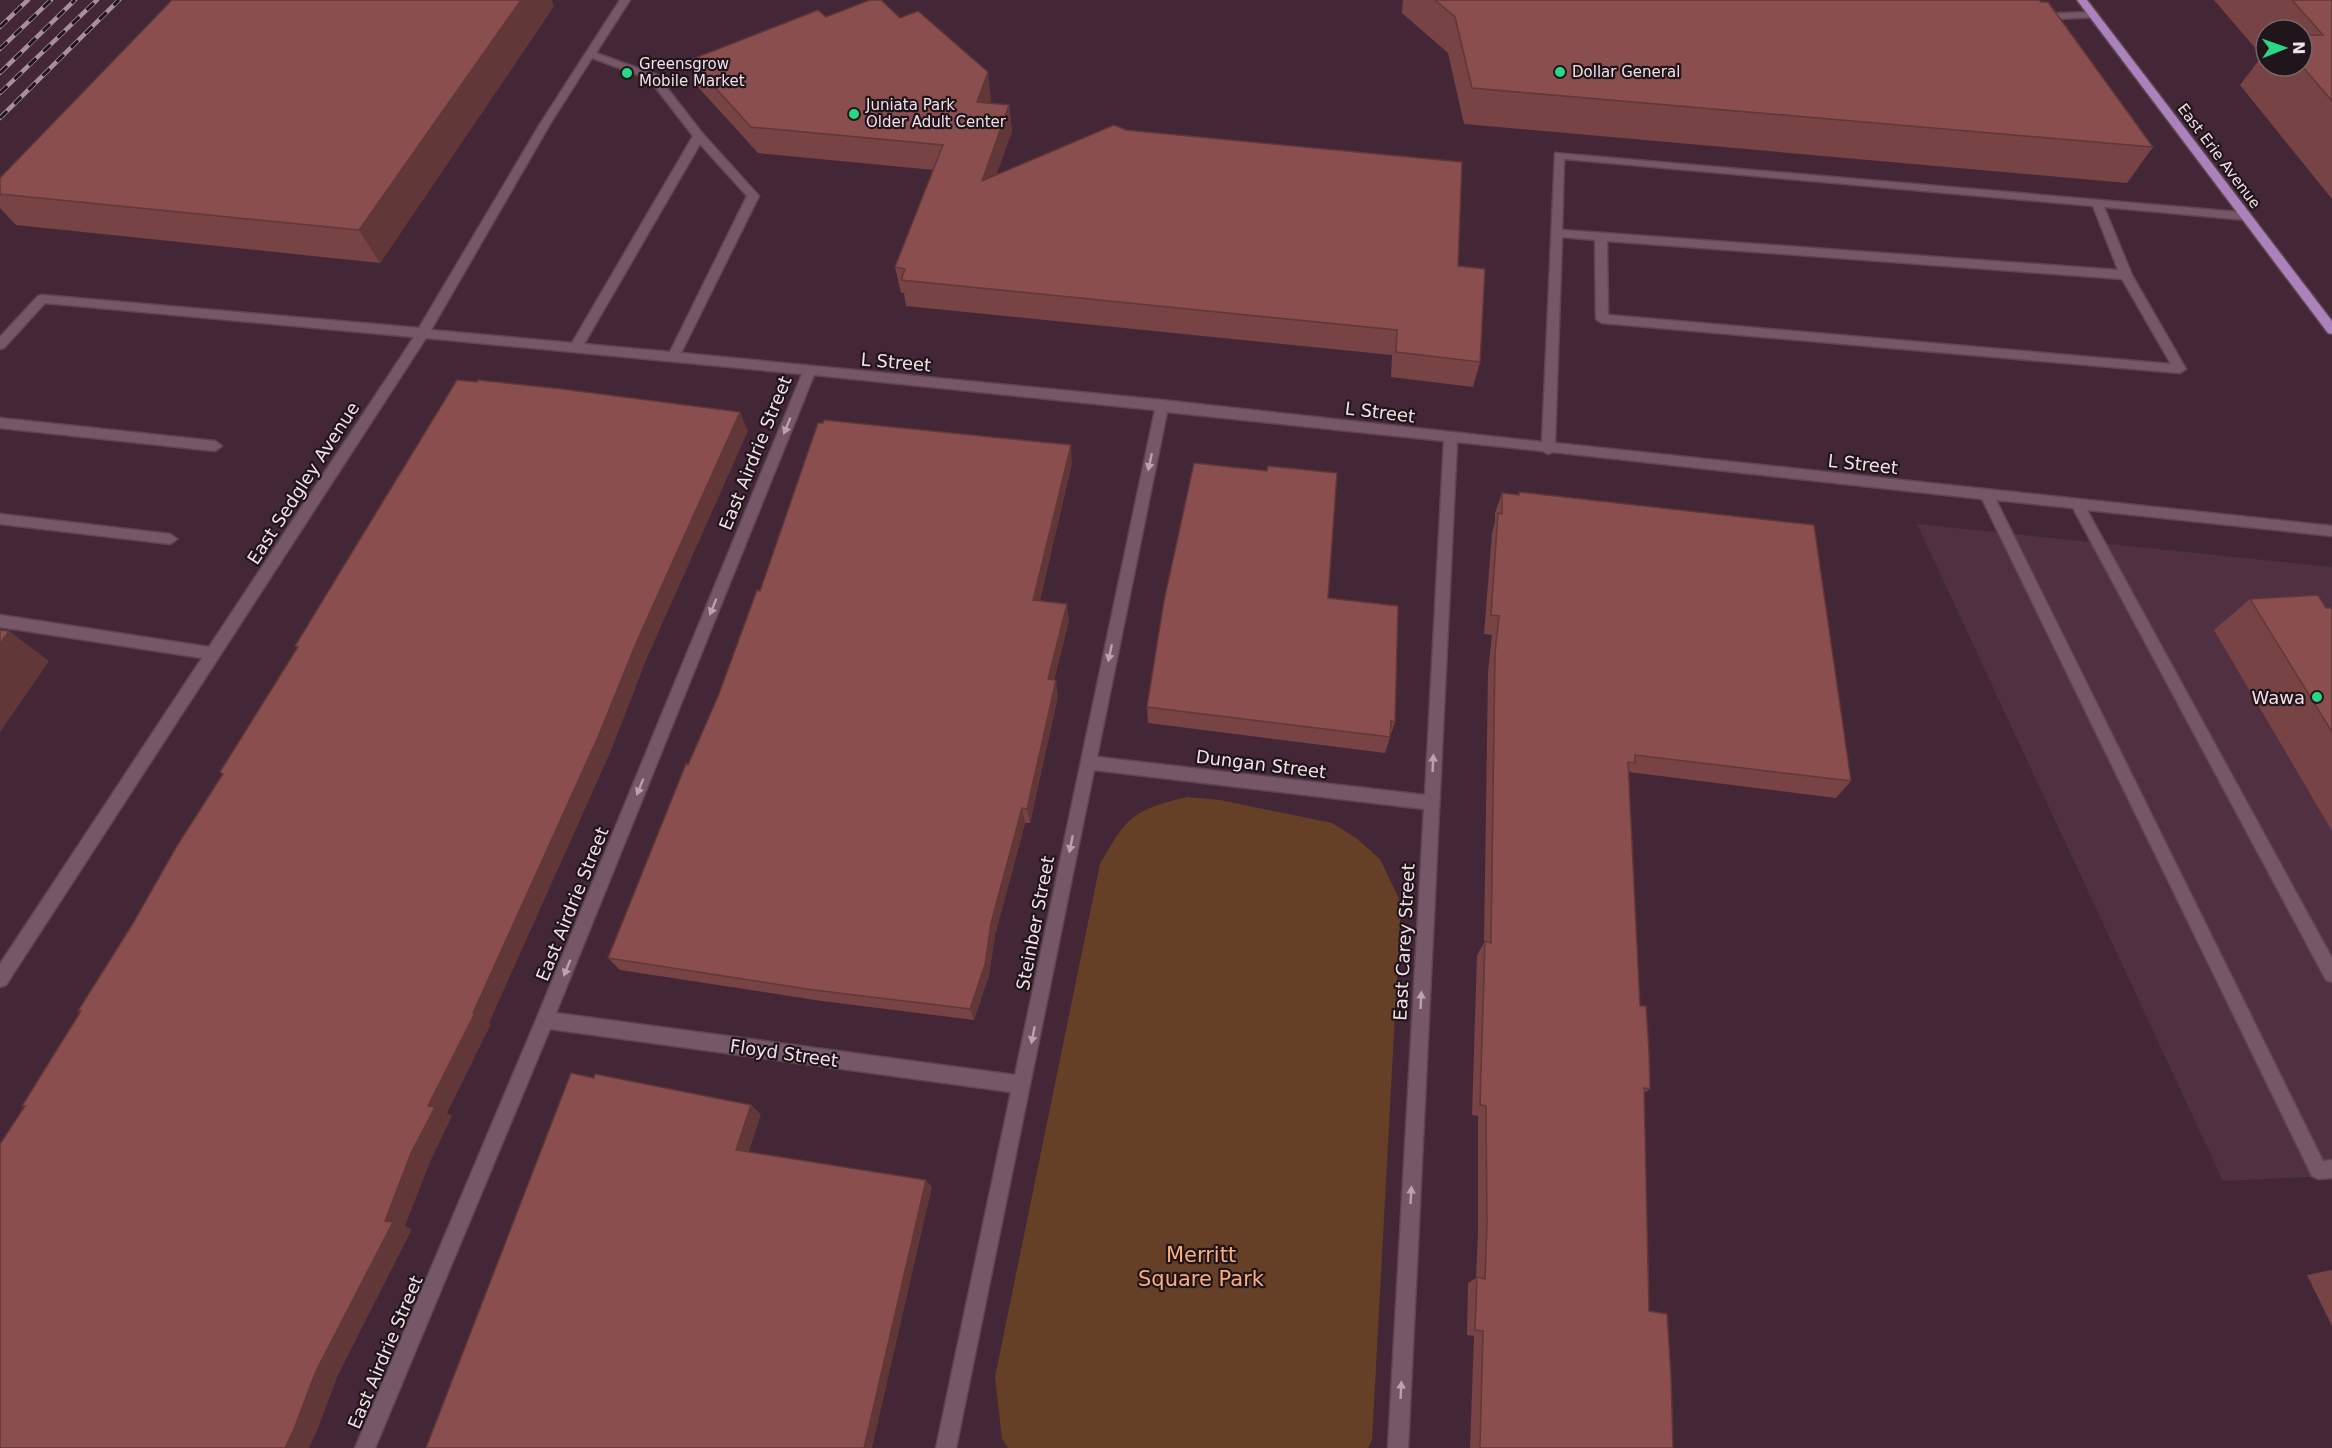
<svg xmlns="http://www.w3.org/2000/svg" width="2332" height="1448" font-family="'DejaVu Sans',sans-serif">
<style>
.built{fill:#513042}
.green{fill:#654027}
.lines{fill:none;stroke-linecap:round;stroke-linejoin:round}
.minor-casing{stroke:#5d4553;stroke-width:3}
.major-casing{stroke:#5d4553;stroke-width:3}
.minor{fill:#755767;fill-rule:evenodd}
.major{fill:#ac82bc;fill-rule:evenodd}
.rail-casing{stroke:#a8919d;stroke-width:4.5}
.rail{stroke:#21151c;stroke-width:3;stroke-dasharray:10;stroke-linecap:butt}
.wall{fill:#784344;fill-rule:evenodd}
.shaded-wall{fill:#613737}
.building{fill:#8b4e4f;stroke:#613737;stroke-width:1.5}
.oneway{fill:#baa2ae}
.poi-dot{fill:#29d885;stroke:#21151c;stroke-width:2}
.labels{text-anchor:middle;dominant-baseline:central;stroke-width:4.5;stroke-linejoin:round;paint-order:stroke}
.far-poi-label{font-size:15px;fill:#f3e0e9;stroke:#21151c;text-anchor:start}
.far-street-label{font-size:15px;fill:#f3e0e9;stroke:#21151c}
.street-label{font-size:18px;fill:#f3e0e9;stroke:#21151c}
.poi-label{font-size:18px;fill:#f3e0e9;stroke:#21151c;text-anchor:end}
.near-park-label{font-size:21px;fill:#fbae7c;stroke:#21151c}
</style>
<rect width="100%" height="100%" fill="#432737"/>
<!-- built -->
<polygon class="built" points="1917,524 2332,567 2332,1176 2223,1181"/>
<!-- green -->
<path class="green" d="M 1187,797 L 1220,800 L 1332,823 L 1356,838 L 1380,859 L 1401,903 L 1372,1440 L 1368,1448 L 1008,1448 L 1002,1439 L 995,1377 L 1100,864 C 1127,816 1133,810 1187,797 Z"/>
<g class="lines">
<defs>
<g id="minor">
<path d="M 620,0 L 630,0 L 596,53 L 657,75 L 703,134 L 759,196 L 681,353 L 1162,400 L 1542,442 L 1555,153 L 2250,213 L 2250,219 L 2246,220 L 2104,207 L 2132,275 L 2186,369 L 2180,373 L 1602,323 L 1596,319 L 1595,240 L 1562,237 L 1555,443 L 2332,526 L 2332,536 L 2087,510 L 2332,958 L 2332,982 L 2326,980 L 2073,508 L 1996,500 L 2323,1161 L 2332,1160 L 2332,1178 L 2318,1179 L 2312,1176 L 1982,499 L 1553,452 L 1548,454 L 1543,451 L 1457,442 L 1408,1448 L 1388,1448 L 1424,809 L 1094,770 L 956,1448 L 936,1448 L 1011,1092 L 550,1029 L 375,1448 L 355,1448 L 536,1020 L 802,374 L 426,338 L 6,985 L 0,987 L 0,964 L 202,658 L 0,627 L 0,615 L 209,647 L 414,337 L 45,303 L 4,348 L 0,349 L 0,337 L 38,296 L 42,295 L 419,328 L 540,124 ZM 592,58 L 649,79 L 693,136 L 572,343 L 431,330 L 550,124 ZM 700,144 L 747,196 L 670,352 L 584,344 ZM 1564,159 L 2093,206 L 2118,270 L 1562,230 ZM 1607,241 L 2122,279 L 2171,364 L 1608,315 ZM 814,375 L 1155,410 L 1015,1075 L 556,1013 ZM 1167,412 L 1444,441 L 1425,795 L 1097,757 Z"/>
<polygon points="2093,12 2097,13 2097,17 2036,20 2031,17 2036,14"/>
<polygon points="0,418 215,441 222,446 215,451 0,428"/>
<polygon points="0,514 170,534 177,539 170,544 0,524"/>
</g>
<polygon id="major" points="2077,0 2087,0 2332,321 2332,334 2328,333"/>
</defs>
<!-- minor casing -->
<use href="#minor" class="minor-casing"/>
<!-- major casing -->
<use href="#major" class="major-casing"/>
<!-- minor -->
<use href="#minor" class="minor"/>
<!-- major -->
<use href="#major" class="major"/>
<defs>
<g id="rail">
<polyline points="0,27 28,0"/>
<polyline points="0,49 51,0"/>
<polyline points="0,73 75,0"/>
<polyline points="0,93 97,0"/>
<polyline points="0,118 119,0"/>
</g>
</defs>
<!-- rail casing -->
<use href="#rail" class="rail-casing"/>
<!-- rail -->
<use href="#rail" class="rail"/>
</g>
<!-- wall -->
<g class="wall">
<polygon points="1403,0 2039,0 2153,147 2127,183 1464,124 1448,53 1402,13"/>
<path d="M 2214,0 L 2332,0 L 2332,199 L 2240,85 L 2262,56 ZM 2266,30 L 2302,30 L 2302,66 L 2266,66 Z"/>
<polygon points="554,6 380,263 16,225 0,208 0,194"/>
<polygon points="826,17 900,18 991,99 989,103 1009,105 1012,131 996,175 1458,266 1480,362 1473,387 1391,377 1392,355 906,306 904,293 901,293 895,267 934,170 758,153 698,87 690,60"/>
<polygon points="1072,463 1040,600 1069,621 1054,680 1058,696 1030,823 1025,823 995,935 989,975 974,1020 822,1001 620,970 608,958 688,765 719,694 760,591"/>
<polygon points="1519,492 1851,781 1836,798 1629,772 1629,774 1640,1006 1650,1089 1644,1093 1649,1311 1673,1448 1470,1448 1474,1336 1467,1335 1468,1283 1476,1278 1478,1232 1478,1116 1472,1115 1477,955 1484,943 1488,672 1492,635 1484,634 1492,533 1495,522 1495,513 1502,493 1519,495"/>
<polygon points="1328,598 1395,722 1385,753 1148,723 1147,707"/>
<polygon points="2250,599 2326,608 2332,608 2332,831 2214,630"/>
<polygon points="2332,1270 2332,1326 2307,1275"/>
</g>
<!-- shaded-wall -->
<g class="shaded-wall">
<polygon points="521,0 552,0 554,6 380,263 359,230"/>
<polygon points="988,72 991,99 981,129 977,102"/>
<polygon points="1009,105 1012,131 985,207 982,181"/>
<polygon points="740,412 748,431 647,658 610,753 489,1023 491,1024 447,1113 452,1116 430,1162 405,1226 412,1229 338,1375 317,1431 309,1448 285,1448 316,1371 385,1221 428,1106 473,1013 637,641"/>
<polygon points="1071,445 1072,463 1036,617 1033,600"/>
<polygon points="1067,604 1069,621 1050,695 1048,679"/>
<polygon points="9,631 49,661 0,732 0,644"/>
<polygon points="1056,680 1058,696 1030,823 1027,809"/>
<polygon points="1022,808 1025,823 995,935 989,975 974,1020 970,1009 991,923"/>
<polygon points="751,1105 761,1114 747,1158 736,1150"/>
<polygon points="926,1180 932,1187 872,1448 864,1448"/>
</g>
<!-- building -->
<g class="building">
<polygon points="172,0 521,0 359,230 0,194 0,178"/>
<polygon points="870,0 881,0 900,18 918,11 988,72 977,102 1009,105 982,181 1114,125 1126,130 1462,162 1458,266 1485,269 1480,362 1396,352 1397,330 901,280 905,269 895,267 943,145 751,127 690,60 818,10 826,17"/>
<polygon points="1435,0 2039,0 2041,2 2048,2 2153,147 1472,88 1455,17"/>
<polygon points="2292,0 2332,0 2332,101 2302,66 2302,35 2323,35"/>
<polygon points="457,380 477,382 478,380 562,389 740,412 637,641 598,737 473,1013 475,1013 428,1106 435,1107 411,1153 385,1221 393,1222 316,1371 294,1429 285,1448 0,1448 0,1144 25,1106 22,1106 81,1011 78,1011 132,925 177,846 223,774 220,772 298,647 295,646"/>
<polygon points="824,420 1071,445 1033,600 1067,604 1048,679 1056,680 1027,809 1022,808 991,923 985,964 970,1009 814,990 608,958 686,764 688,765 719,694 757,590 760,591 818,423 823,423"/>
<polygon points="1194,463 1267,471 1268,466 1337,473 1328,598 1398,606 1395,722 1391,721 1390,737 1147,707 1164,601"/>
<polygon points="1519,492 1814,525 1851,781 1635,755 1635,763 1628,762 1640,1006 1646,1006 1649,1052 1650,1089 1644,1088 1649,1311 1667,1314 1671,1375 1673,1448 1480,1448 1483,1331 1475,1330 1477,1277 1485,1279 1487,1225 1486,1106 1480,1105 1485,941 1491,943 1495,654 1499,616 1491,615 1498,513 1502,514 1502,493 1519,495"/>
<polygon points="2318,595 2326,608 2332,608 2332,732 2250,599"/>
<polygon points="0,630 9,631 0,644"/>
<polygon points="571,1073 594,1078 595,1074 751,1105 736,1150 926,1180 864,1448 426,1448"/>
</g>
<!-- one-way arrows -->
<defs><path id="oneway-solid" d="M-6-.8H1V-3.2L6.5 0L1 3.2V.8H-6Z" transform="scale(1.5)"/></defs>
<g class="oneway">
<use href="#oneway-solid" transform="translate(787 426) rotate(112)"/>
<use href="#oneway-solid" transform="translate(1150 462) rotate(102)"/>
<use href="#oneway-solid" transform="translate(713 607) rotate(112)"/>
<use href="#oneway-solid" transform="translate(1110 653) rotate(102)"/>
<use href="#oneway-solid" transform="translate(1433 763) rotate(-87)"/>
<use href="#oneway-solid" transform="translate(640 787) rotate(112)"/>
<use href="#oneway-solid" transform="translate(1071 844) rotate(101)"/>
<use href="#oneway-solid" transform="translate(567 968) rotate(112)"/>
<use href="#oneway-solid" transform="translate(1421 1000) rotate(-87)"/>
<use href="#oneway-solid" transform="translate(1033 1035) rotate(101)"/>
<use href="#oneway-solid" transform="translate(1411 1195) rotate(-87)"/>
<use href="#oneway-solid" transform="translate(1401 1390) rotate(-87)"/>
</g>
<!-- markers -->
<g class="poi-dot">
<circle cx="1560" cy="72" r="6"/>
<circle cx="627" cy="73" r="6"/>
<circle cx="854" cy="114" r="6"/>
<circle cx="2317" cy="697" r="6"/>
</g>
<g class="labels">
<!-- far-poi labels -->
<g class="far-poi-label">
<text x="639" y="64">Greensgrow<tspan x="639" dy="17">Mobile Market</tspan></text>
<text x="1572" y="72">Dollar General</text>
<text x="866" y="105">Juniata Park<tspan x="866" dy="17">Older Adult Center</tspan></text>
</g>
<!-- far-street labels -->
<g class="far-street-label">
<text transform="translate(2219 156) rotate(53)">East Erie Avenue</text>
</g>
<!-- street labels -->
<g class="street-label">
<text transform="translate(896 362) rotate(5)">L Street</text>
<text transform="translate(1380 412) rotate(7)">L Street</text>
<text transform="translate(755 453) rotate(-68)">East Airdrie Street</text>
<text transform="translate(1863 464) rotate(6)">L Street</text>
<text transform="translate(303 483) rotate(-57)">East Sedgley Avenue</text>
<text transform="translate(1261 764) rotate(7)">Dungan Street</text>
<text transform="translate(572 904) rotate(-68)">East Airdrie Street</text>
<text transform="translate(1035 923) rotate(-79)">Steinber Street</text>
<text transform="translate(1404 942) rotate(-87)">East Carey Street</text>
<text transform="translate(784 1053) rotate(8)">Floyd Street</text>
<text transform="translate(385 1352) rotate(-67)">East Airdrie Street</text>
</g>
<!-- poi labels -->
<g class="poi-label">
<text x="2305" y="697">Wawa</text>
</g>
<!-- near-park labels -->
<g class="near-park-label">
<text x="1201" y="1255">Merritt<tspan x="1201" dy="24">Square Park</tspan></text>
</g>
</g>
<!-- north arrow -->
<g transform="translate(2284 48) rotate(89)"><circle r="28" fill="#21151c" stroke="#75666e" stroke-width="1.5"/>
<path d="M0-4.5L10 22L0 15L-10 22Z" fill="#29d885"/>
<text y="-9" font-size="16" font-weight="bold" text-anchor="middle" fill="#f3e0e9">N</text>
</g>
</svg>
